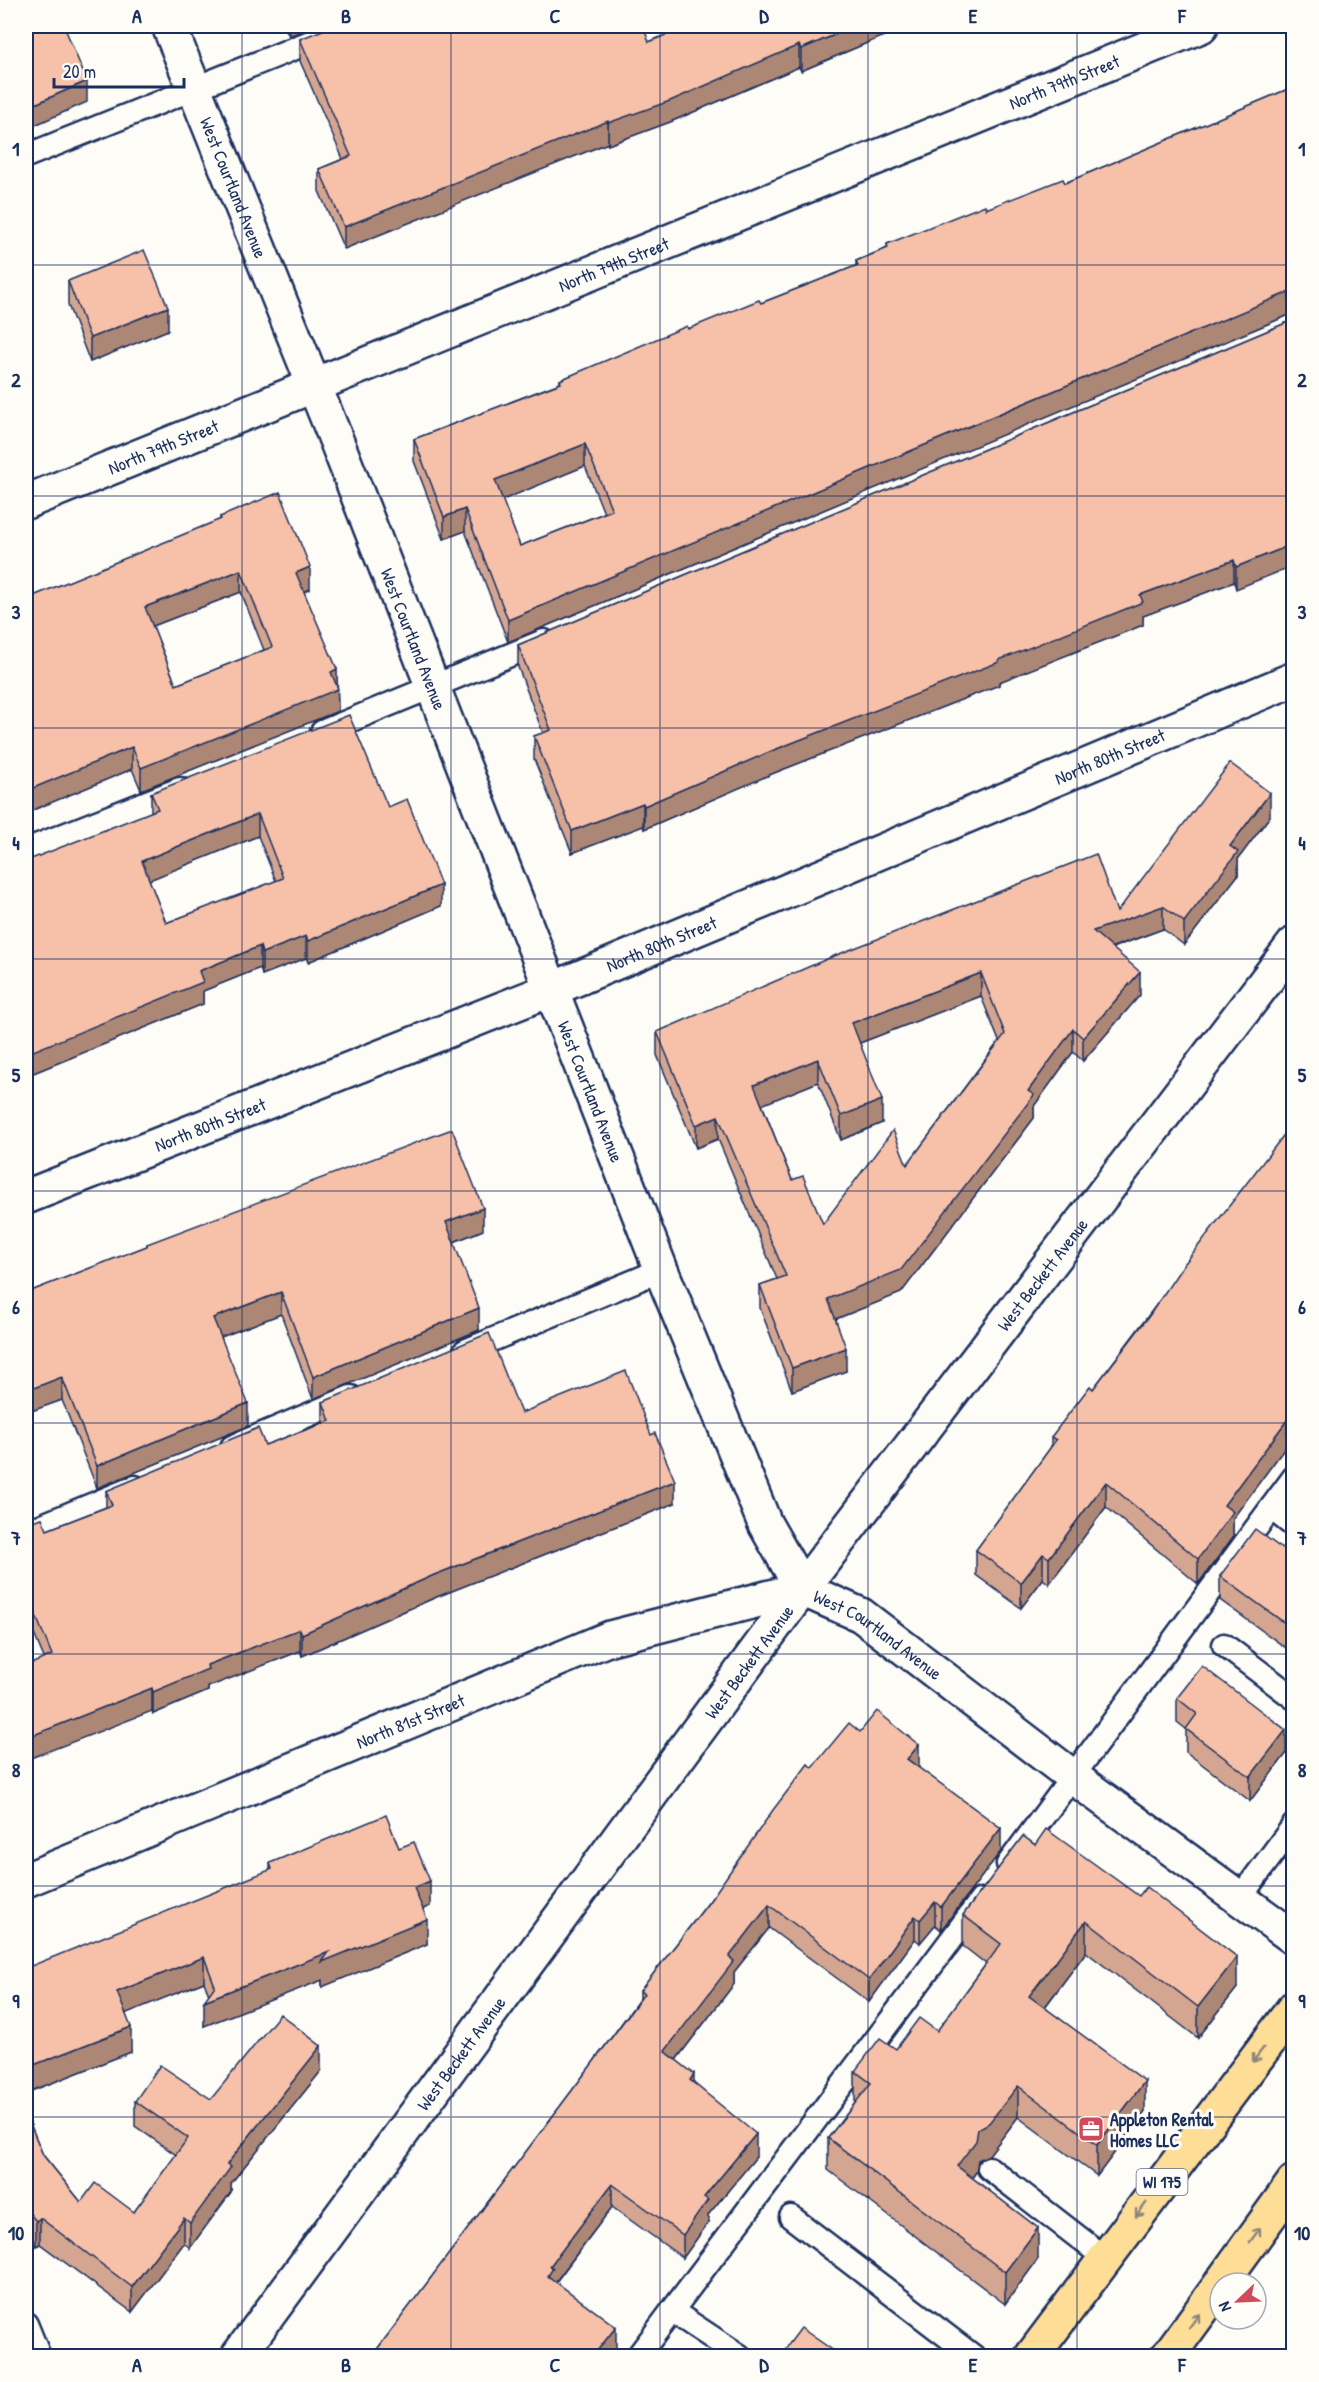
<svg xmlns="http://www.w3.org/2000/svg" width="1319" height="2382" font-family="'Patrick Hand',sans-serif">
<style>
.lines{fill:none;stroke-linecap:round;stroke-linejoin:round}
.lane-casing{stroke:#1b2f5e;stroke-width:27}
.street-casing{stroke:#1b2f5e;stroke-width:38}
.primary-casing{stroke:#1b2f5e;stroke-width:38}
.lane{stroke:#fdfcf7;stroke-width:22}
.street{stroke:#fdfcf7;stroke-width:33}
.primary{stroke:#fedd96;stroke-width:33}
.wall{fill:#d4a691;stroke:#1b2f5e;stroke-width:1.5;fill-rule:evenodd}
.shaded-wall{fill:#ad8776;stroke:#1b2f5e;stroke-width:1.5}
.building{fill:#f7c1a9;stroke:#1b2f5e;stroke-width:1.5;fill-rule:evenodd}
.oneway{stroke:#8c867a}
.grid{fill:none;stroke:#1b2f5e;stroke-width:1.5;stroke-opacity:0.55}
.labels{text-anchor:middle;dominant-baseline:central;stroke-width:6;stroke-linejoin:round;paint-order:stroke}
.shield{fill:#fdfcf7;stroke:#5f6c8c;stroke-width:1.5}
.shield-label{font-size:16px;font-weight:bold;fill:#1b2f5e}
.street-label{font-size:18px;fill:#1b2f5e;stroke:#fdfcf7}
.poi-label{font-size:18px;font-weight:bold;fill:#1b2f5e;stroke:#fdfcf7;text-anchor:start}
.neatline{fill:none;stroke:#1b2f5e;stroke-width:2}
.grid-label{font-size:20px;text-anchor:middle;font-weight:bold;fill:#1b2f5e}
</style>
<rect width="100%" height="100%" fill="#fdfcf7"/>
<filter id="ink" filterUnits="userSpaceOnUse"><feTurbulence type="fractalNoise" baseFrequency=".0167" numOctaves="2"/><feDisplacementMap in="SourceGraphic" scale="12" xChannelSelector="R" yChannelSelector="G"/><feConvolveMatrix kernelMatrix="1 2 1 2 8 2 1 2 1" color-interpolation-filters="sRGB"/></filter>
<g filter="url(#ink)">
<g class="lines">
<defs>
<g id="lane">
<polyline points="26,156 350,26"/>
<polyline points="322,732 544,641"/>
<polyline points="26,850 180,789"/>
<polyline points="465,1351 661,1270"/>
<polyline points="232,1447 351,1397"/>
<polyline points="1271,1508 1294,1526"/>
<polyline points="26,1532 135,1487"/>
<polyline points="1224,1645 1294,1698"/>
<polyline points="1008,1864 1294,1477"/>
<polyline points="1239,1899 1294,1825"/>
<polyline points="989,2168 1105,2258"/>
<polyline points="791,2217 973,2356"/>
<polyline points="672,2311 740,2356"/>
<polyline points="26,2324 39,2356"/>
<polyline points="638,2356 981,1900"/>
</g>
<g id="street">
<path id="s1" d="M 169,26 L 335,437 L 661,1270 L 765,1524 L 802,1589 L 861,1615 L 1073,1777 L 1294,1938"/>
<path id="s2" d="M 26,502 L 1201,26"/>
<path id="s3" d="M 26,1197 L 550,990 L 1294,679"/>
<path id="s4" d="M 26,1880 L 610,1638 L 802,1589"/>
<path id="s5" d="M 238,2356 L 802,1589 L 1294,944"/>
</g>
<g id="primary">
<polyline points="1221,2283 1294,2182"/>
<polyline points="1032,2356 1294,2008"/>
<polyline points="1168,2356 1220,2285"/>
</g>
</defs>
<!-- lane casing -->
<use href="#lane" class="lane-casing"/>
<!-- street casing -->
<use href="#street" class="street-casing"/>
<!-- primary casing -->
<use href="#primary" class="primary-casing"/>
<!-- lane -->
<use href="#lane" class="lane"/>
<!-- street -->
<use href="#street" class="street"/>
<!-- primary -->
<use href="#primary" class="primary"/>
</g>
<!-- wall -->
<g class="wall">
<polygon points="284,26 315,26 289,36"/>
<polygon points="687,26 907,26 801,71 799,67 670,122 608,145 608,143 344,249 319,191 319,169 343,159 300,61 300,39 649,42"/>
<path d="M 1293,87 L 1293,315 L 1289,315 L 508,642 L 465,531 L 444,539 L 414,461 L 414,439 L 560,383 L 560,380 L 688,329 L 761,303 L 856,266 L 856,261 L 887,248 L 887,244 L 986,209 L 1065,183 ZM 585,466 L 604,513 L 520,546 L 502,500 Z"/>
<polygon points="68,281 168,330 90,362 68,305"/>
<polygon points="1293,320 1236,589 1234,582 1143,616 1143,625 999,682 999,685 774,773 644,829 643,826 572,853 534,759 534,736 543,733 518,667 518,645"/>
<path d="M 220,517 L 310,589 L 304,592 L 337,686 L 338,711 L 141,790 L 132,769 L 26,813 L 26,599 L 220,520 ZM 241,592 L 264,650 L 176,685 L 153,626 Z"/>
<path d="M 151,793 L 388,807 L 441,906 L 308,962 L 306,958 L 262,975 L 260,968 L 203,991 L 203,1004 L 26,1076 L 151,812 ZM 258,836 L 276,881 L 166,923 L 149,880 Z"/>
<path d="M 1270,816 L 1238,859 L 1238,875 L 1184,945 L 1163,929 L 1112,948 L 1140,995 L 1083,1061 L 1073,1052 L 1034,1106 L 1034,1118 L 901,1293 L 836,1319 L 846,1371 L 792,1391 L 760,1308 L 760,1285 L 777,1279 L 718,1139 L 696,1148 L 657,1055 L 657,1032 L 1117,912 ZM 981,996 L 999,1041 L 907,1165 L 823,1224 L 792,1180 L 762,1104 L 818,1082 L 841,1140 L 882,1123 L 860,1043 Z"/>
<polygon points="1293,1123 1293,1450 1287,1445 1233,1518 1233,1537 1198,1584 1106,1507 1049,1584 1043,1579 1021,1608 976,1575 976,1550 1051,1447 1051,1437 1093,1389"/>
<polygon points="483,1230 454,1242 479,1330 313,1399 281,1314 221,1337 248,1426 97,1488 62,1400 26,1413 26,1293 147,1246 147,1244"/>
<polygon points="323,1402 521,1413 675,1503 434,1598 302,1656 300,1651 208,1687 208,1691 153,1714 152,1711 44,1658 27,1617 26,1523 47,1530 106,1507 106,1491 265,1445 323,1424"/>
<polygon points="1293,1557 1293,1653 1220,1600 1220,1576"/>
<polygon points="1177,1698 1286,1754 1250,1801 1186,1752 1186,1729 1177,1722"/>
<polygon points="860,1732 919,1768 1001,1851 941,1930 935,1925 920,1943 915,1939 869,2002 769,1928 734,1972 734,1984 676,2060 694,2084 756,2157 708,2215 708,2223 683,2258 612,2207 556,2282 616,2350 372,2356 589,2068 640,1998 640,1991 812,1768"/>
<polygon points="1023,1836 1237,1988 1198,2038 1086,1952 1045,2007 1145,2112 1097,2176 1018,2117 989,2155 978,2160 976,2172 972,2178 1038,2259 1005,2304 828,2170 828,2138 855,2103 855,2071 896,2049 937,2031 986,1964 963,1946 963,1915"/>
<polygon points="399,1848 430,1906 423,1909 427,1944 322,1987 322,1980 204,2026 209,1995 204,1982 126,2013 131,2052 26,2093 270,1870 270,1863"/>
<polygon points="321,2071 231,2183 231,2192 190,2248 184,2243 132,2312 40,2244 36,2246 26,2234 26,2114 43,2155 81,2202 134,2212 176,2155 135,2126 135,2101 211,2099"/>
</g>
<!-- shaded-wall -->
<g class="shaded-wall">
<polygon points="289,26 315,26 289,36"/>
<polygon points="856,26 907,26 801,71 801,49"/>
<polygon points="799,45 799,67 670,122 608,145 608,123"/>
<polygon points="87,81 87,102 26,129 26,108"/>
<polygon points="608,121 608,143 344,249 344,227"/>
<polygon points="1289,292 1289,315 508,642 508,620"/>
<polygon points="168,307 168,330 90,362 90,338"/>
<polygon points="585,444 585,466 495,503 495,480"/>
<polygon points="465,509 465,531 444,539 444,517"/>
<polygon points="1293,544 1293,566 1236,589 1236,567"/>
<polygon points="1234,560 1234,582 1143,616 1143,625 999,682 999,685 774,773 644,829 644,806 774,750 999,660 1140,595"/>
<polygon points="310,567 310,589 296,595 296,573"/>
<polygon points="241,570 241,592 145,629 145,607"/>
<polygon points="337,669 338,711 141,790 141,768"/>
<polygon points="132,747 132,769 26,813 26,791"/>
<polygon points="1270,793 1270,816 1238,859 1238,875 1184,945 1184,922 1230,846"/>
<polygon points="643,803 643,826 572,853 572,831"/>
<polygon points="258,814 258,836 142,883 142,861"/>
<polygon points="441,885 441,906 308,962 308,941"/>
<polygon points="1163,906 1163,929 1093,954 1093,931"/>
<polygon points="306,936 306,958 262,975 262,953"/>
<polygon points="260,946 260,968 203,991 203,1004 26,1076 26,1054 199,971"/>
<polygon points="1140,972 1140,995 1083,1061 1083,1038"/>
<polygon points="981,973 981,996 852,1046 852,1023"/>
<polygon points="1073,1029 1073,1052 1034,1106 1034,1118 901,1293 828,1322 828,1299 1028,1091"/>
<polygon points="818,1059 818,1082 754,1108 754,1085"/>
<polygon points="882,1100 882,1123 841,1140 841,1116"/>
<polygon points="718,1116 718,1139 696,1148 696,1125"/>
<polygon points="483,1208 483,1230 446,1245 446,1222"/>
<polygon points="281,1292 281,1314 213,1340 213,1318"/>
<polygon points="479,1308 479,1330 313,1399 313,1377"/>
<polygon points="846,1348 846,1371 792,1391 792,1368"/>
<polygon points="62,1377 62,1400 26,1413 26,1391"/>
<polygon points="248,1403 248,1426 97,1488 97,1466"/>
<polygon points="1287,1420 1287,1445 1233,1518 1233,1537 1198,1584 1198,1559 1224,1505"/>
<polygon points="675,1481 675,1503 434,1598 302,1656 302,1634 434,1575"/>
<polygon points="1106,1482 1106,1507 1049,1584 1049,1558"/>
<polygon points="32,1493 32,1515 26,1518 26,1496"/>
<polygon points="1043,1554 1043,1579 1021,1608 1021,1583"/>
<polygon points="27,1594 27,1617 26,1617 26,1595"/>
<polygon points="300,1629 300,1651 208,1687 208,1691 153,1714 153,1692 207,1665"/>
<polygon points="152,1688 152,1711 26,1760 26,1738"/>
<polygon points="1286,1730 1286,1754 1250,1801 1250,1777"/>
<polygon points="919,1745 919,1768 907,1759"/>
<polygon points="1001,1828 1001,1851 941,1930 941,1907"/>
<polygon points="430,1881 430,1906 414,1913 414,1888"/>
<polygon points="935,1902 935,1925 920,1943 920,1920"/>
<polygon points="769,1905 769,1928 734,1972 734,1984 665,2074 665,2051 729,1957"/>
<polygon points="915,1916 915,1939 869,2002 869,1980"/>
<polygon points="427,1919 427,1944 322,1987 322,1980 204,2026 204,2001 329,1952"/>
<polygon points="1086,1921 1086,1952 1029,2028 1029,1996"/>
<polygon points="204,1957 204,1982 117,2017 117,1992"/>
<polygon points="1237,1957 1237,1988 1198,2038 1198,2007"/>
<polygon points="131,2027 131,2052 26,2093 26,2068"/>
<polygon points="321,2046 321,2071 231,2183 231,2192 190,2248 190,2223 227,2164"/>
<polygon points="694,2074 694,2097 690,2080"/>
<polygon points="1145,2081 1145,2112 1097,2176 1097,2145"/>
<polygon points="1018,2086 1018,2117 989,2155 978,2160 976,2172 957,2198 957,2166 978,2129"/>
<polygon points="756,2134 756,2157 708,2215 708,2223 683,2258 683,2235 704,2197"/>
<polygon points="612,2184 612,2207 553,2285 548,2276 550,2266"/>
<polygon points="40,2218 40,2244 36,2246 36,2221"/>
<polygon points="184,2218 184,2243 132,2312 132,2287"/>
<polygon points="1038,2228 1038,2259 1005,2304 1005,2272"/>
<polygon points="616,2327 616,2350 610,2356 593,2356"/>
</g>
<!-- building -->
<g class="building">
<polygon points="26,26 64,26 87,81 26,108"/>
<polygon points="333,26 643,26 649,42 687,26 856,26 801,49 799,45 670,101 608,123 608,121 344,227 319,169 351,156 300,39"/>
<path d="M 1293,87 L 1293,293 L 1289,292 L 508,620 L 465,509 L 444,517 L 414,439 L 561,383 L 560,380 L 687,326 L 688,329 L 759,300 L 761,303 L 858,265 L 856,261 L 888,248 L 887,244 L 985,205 L 986,209 L 1063,179 L 1065,183 ZM 585,444 L 612,510 L 520,546 L 495,480 Z"/>
<polygon points="144,250 168,307 90,338 68,281"/>
<polygon points="1293,320 1293,544 1236,567 1234,560 1140,595 1143,602 999,660 999,662 774,750 644,806 643,803 572,831 534,736 551,730 518,645"/>
<path d="M 280,492 L 310,567 L 296,573 L 337,669 L 331,672 L 338,689 L 141,768 L 132,747 L 26,791 L 26,599 L 221,519 L 220,517 ZM 241,570 L 272,647 L 176,685 L 145,607 Z"/>
<path d="M 349,715 L 388,807 L 407,799 L 441,885 L 308,941 L 306,936 L 262,953 L 260,946 L 199,971 L 203,982 L 26,1054 L 26,861 L 158,809 L 151,793 ZM 258,814 L 283,878 L 166,923 L 142,861 Z"/>
<path d="M 1230,763 L 1270,793 L 1230,846 L 1238,852 L 1184,922 L 1163,906 L 1093,931 L 1140,972 L 1083,1038 L 1073,1029 L 1028,1091 L 1034,1095 L 901,1270 L 828,1299 L 846,1348 L 792,1368 L 760,1285 L 786,1276 L 718,1116 L 696,1125 L 657,1032 L 834,956 L 1096,854 L 1117,912 ZM 981,973 L 1005,1034 L 907,1165 L 893,1130 L 823,1224 L 803,1176 L 792,1180 L 754,1085 L 818,1059 L 841,1116 L 882,1100 L 852,1023 Z"/>
<polygon points="1293,1123 1293,1425 1287,1420 1224,1505 1233,1512 1198,1559 1106,1482 1049,1558 1043,1554 1021,1583 976,1550 1056,1440 1051,1437 1090,1386 1093,1389 1149,1316 1182,1267"/>
<polygon points="452,1129 483,1208 446,1222 479,1308 313,1377 281,1292 213,1318 248,1403 97,1466 62,1377 26,1391 26,1293 147,1246 147,1244"/>
<polygon points="489,1333 521,1413 626,1371 651,1435 655,1433 675,1481 434,1575 302,1634 300,1629 207,1665 208,1669 153,1692 152,1688 26,1738 26,1666 52,1655 27,1594 26,1595 26,1523 42,1518 47,1530 112,1505 106,1491 258,1428 265,1445 330,1421 323,1402"/>
<polygon points="26,1476 32,1493 26,1496"/>
<polygon points="1255,1529 1293,1557 1293,1629 1220,1576"/>
<polygon points="1202,1666 1286,1730 1250,1777 1186,1729 1197,1714 1177,1698"/>
<polygon points="877,1711 919,1745 907,1759 1001,1828 941,1907 935,1902 920,1920 915,1916 869,1980 769,1905 729,1957 734,1961 665,2051 694,2074 690,2080 756,2134 704,2197 708,2200 683,2235 612,2184 550,2266 553,2268 548,2276 616,2327 593,2356 372,2356 589,2068 644,1994 640,1991 709,1902 773,1810 808,1764 812,1768 849,1723 860,1732"/>
<polygon points="386,1815 399,1848 414,1842 430,1881 414,1888 427,1919 322,1962 329,1952 204,2001 215,1986 204,1957 117,1992 131,2027 26,2068 26,1968 272,1869 270,1863"/>
<polygon points="1046,1829 1139,1896 1146,1887 1237,1957 1198,2007 1086,1921 1029,1996 1145,2081 1097,2145 1018,2086 989,2123 978,2129 976,2141 957,2166 1038,2228 1005,2272 828,2138 871,2083 855,2071 880,2038 896,2049 919,2018 937,2031 1001,1944 963,1915 1023,1836 1035,1845"/>
<polygon points="280,2014 321,2046 227,2164 231,2167 190,2223 184,2218 132,2287 40,2218 36,2221 26,2209 26,2114 43,2155 81,2202 95,2183 134,2212 188,2138 135,2101 160,2065 211,2099"/>
<polygon points="801,2328 841,2356 780,2356"/>
</g>
<!-- one-way arrows -->
<defs><path id="oneway-shaft" d="M-6 0H5M1.5-3L5.5 0L1.5 3" fill="none" stroke-width="1.6" stroke-linecap="round" stroke-linejoin="round" transform="scale(1.5)"/></defs>
<g class="oneway">
<use href="#oneway-shaft" transform="translate(1258 2055) rotate(127)"/>
<use href="#oneway-shaft" transform="translate(1141 2210) rotate(127)"/>
<use href="#oneway-shaft" transform="translate(1255 2235) rotate(-54)"/>
<use href="#oneway-shaft" transform="translate(1194 2321) rotate(-54)"/>
</g>
</g>
<!-- grid -->
<path class="grid" d="M 242,26 L 242,2356M 451,26 L 451,2356M 660,26 L 660,2356M 868,26 L 868,2356M 1077,26 L 1077,2356M 26,265 L 1294,265M 26,496 L 1294,496M 26,728 L 1294,728M 26,959 L 1294,959M 26,1191 L 1294,1191M 26,1423 L 1294,1423M 26,1654 L 1294,1654M 26,1886 L 1294,1886M 26,2117 L 1294,2117"/>
<!-- icons -->
<defs>
<symbol id="office-square" viewBox="-11 -11 22 22"><rect x="-9" y="-9" width="18" height="18" rx="4" fill="#d1495b" stroke="#fdfcf7"/><path d="M-6-3h4V-5.5h4V-3h4V5H-6ZM-1-4.5V-3h2v-1.5ZM-6 0V1H6V0Z" fill="#fff"/></symbol>
</defs>
<g fill-rule="evenodd">
<use href="#office-square" x="1076" y="2114" width="30" height="30"/>
</g>
<g class="labels">
<!-- shield labels -->
<rect class="shield" x="1136.5" y="2169" width="51" height="26" rx="4.5"/>
<g class="shield-label">
<text x="1162" y="2182">WI 175</text>
</g>
<!-- street labels -->
<g class="street-label">
<text stroke="none"><textPath href="#s2" startOffset="1120">North 79th Street</textPath></text>
<text stroke="none"><textPath href="#s1" startOffset="174">West Courtland Avenue</textPath></text>
<text stroke="none"><textPath href="#s2" startOffset="634">North 79th Street</textPath></text>
<text stroke="none"><textPath href="#s2" startOffset="148">North 79th Street</textPath></text>
<text stroke="none"><textPath href="#s1" startOffset="660">West Courtland Avenue</textPath></text>
<text stroke="none"><textPath href="#s3" startOffset="1170">North 80th Street</textPath></text>
<text stroke="none"><textPath href="#s3" startOffset="684">North 80th Street</textPath></text>
<text stroke="none"><textPath href="#s1" startOffset="1146">West Courtland Avenue</textPath></text>
<text stroke="none"><textPath href="#s3" startOffset="198">North 80th Street</textPath></text>
<text stroke="none"><textPath href="#s5" startOffset="1348">West Beckett Avenue</textPath></text>
<text stroke="none"><textPath href="#s1" startOffset="1776">West Courtland Avenue</textPath></text>
<text stroke="none"><textPath href="#s5" startOffset="862">West Beckett Avenue</textPath></text>
<text stroke="none"><textPath href="#s4" startOffset="416">North 81st Street</textPath></text>
<text stroke="none"><textPath href="#s5" startOffset="376">West Beckett Avenue</textPath></text>
</g>
<!-- poi labels -->
<g class="poi-label">
<text x="1110" y="2119">Appleton Rental<tspan x="1110" dy="21">Homes LLC</tspan></text>
</g>
</g>
<!-- margin -->
<rect width="1319" height="2382" fill="none" stroke="#fdfcf7" stroke-width="66"/>
<!-- north arrow -->
<g transform="translate(1238 2301) rotate(247)"><circle r="28" fill="#fdfcf7" stroke="#a3aaba" stroke-width="1.5"/>
<path d="M0-4.5L10 22L0 15L-10 22Z" fill="#d1495b"/>
<text y="-9" font-size="16" font-weight="bold" text-anchor="middle" fill="#1b2f5e">N</text>
</g>
<!-- scale -->
<path d="M54 78v9h130v-9" fill="none" stroke="#1b2f5e" stroke-width="3"/>
<text x="63" y="78" font-size="18" fill="#1b2f5e" stroke="#fdfcf7" stroke-width="4.5" paint-order="stroke">20 m</text>
<rect x="33" y="33" width="1253" height="2316" class="neatline"/>
<g class="grid-label">
<text x="137" y="23">A</text>
<text x="346" y="23">B</text>
<text x="555" y="23">C</text>
<text x="764" y="23">D</text>
<text x="973" y="23">E</text>
<text x="1182" y="23">F</text>
<text x="16" y="156">1</text>
<text x="1302" y="156">1</text>
<text x="16" y="387">2</text>
<text x="1302" y="387">2</text>
<text x="16" y="619">3</text>
<text x="1302" y="619">3</text>
<text x="16" y="850">4</text>
<text x="1302" y="850">4</text>
<text x="16" y="1082">5</text>
<text x="1302" y="1082">5</text>
<text x="16" y="1314">6</text>
<text x="1302" y="1314">6</text>
<text x="16" y="1545">7</text>
<text x="1302" y="1545">7</text>
<text x="16" y="1777">8</text>
<text x="1302" y="1777">8</text>
<text x="16" y="2008">9</text>
<text x="1302" y="2008">9</text>
<text x="16" y="2240">10</text>
<text x="1302" y="2240">10</text>
<text x="137" y="2372">A</text>
<text x="346" y="2372">B</text>
<text x="555" y="2372">C</text>
<text x="764" y="2372">D</text>
<text x="973" y="2372">E</text>
<text x="1182" y="2372">F</text>
</g>
</svg>
